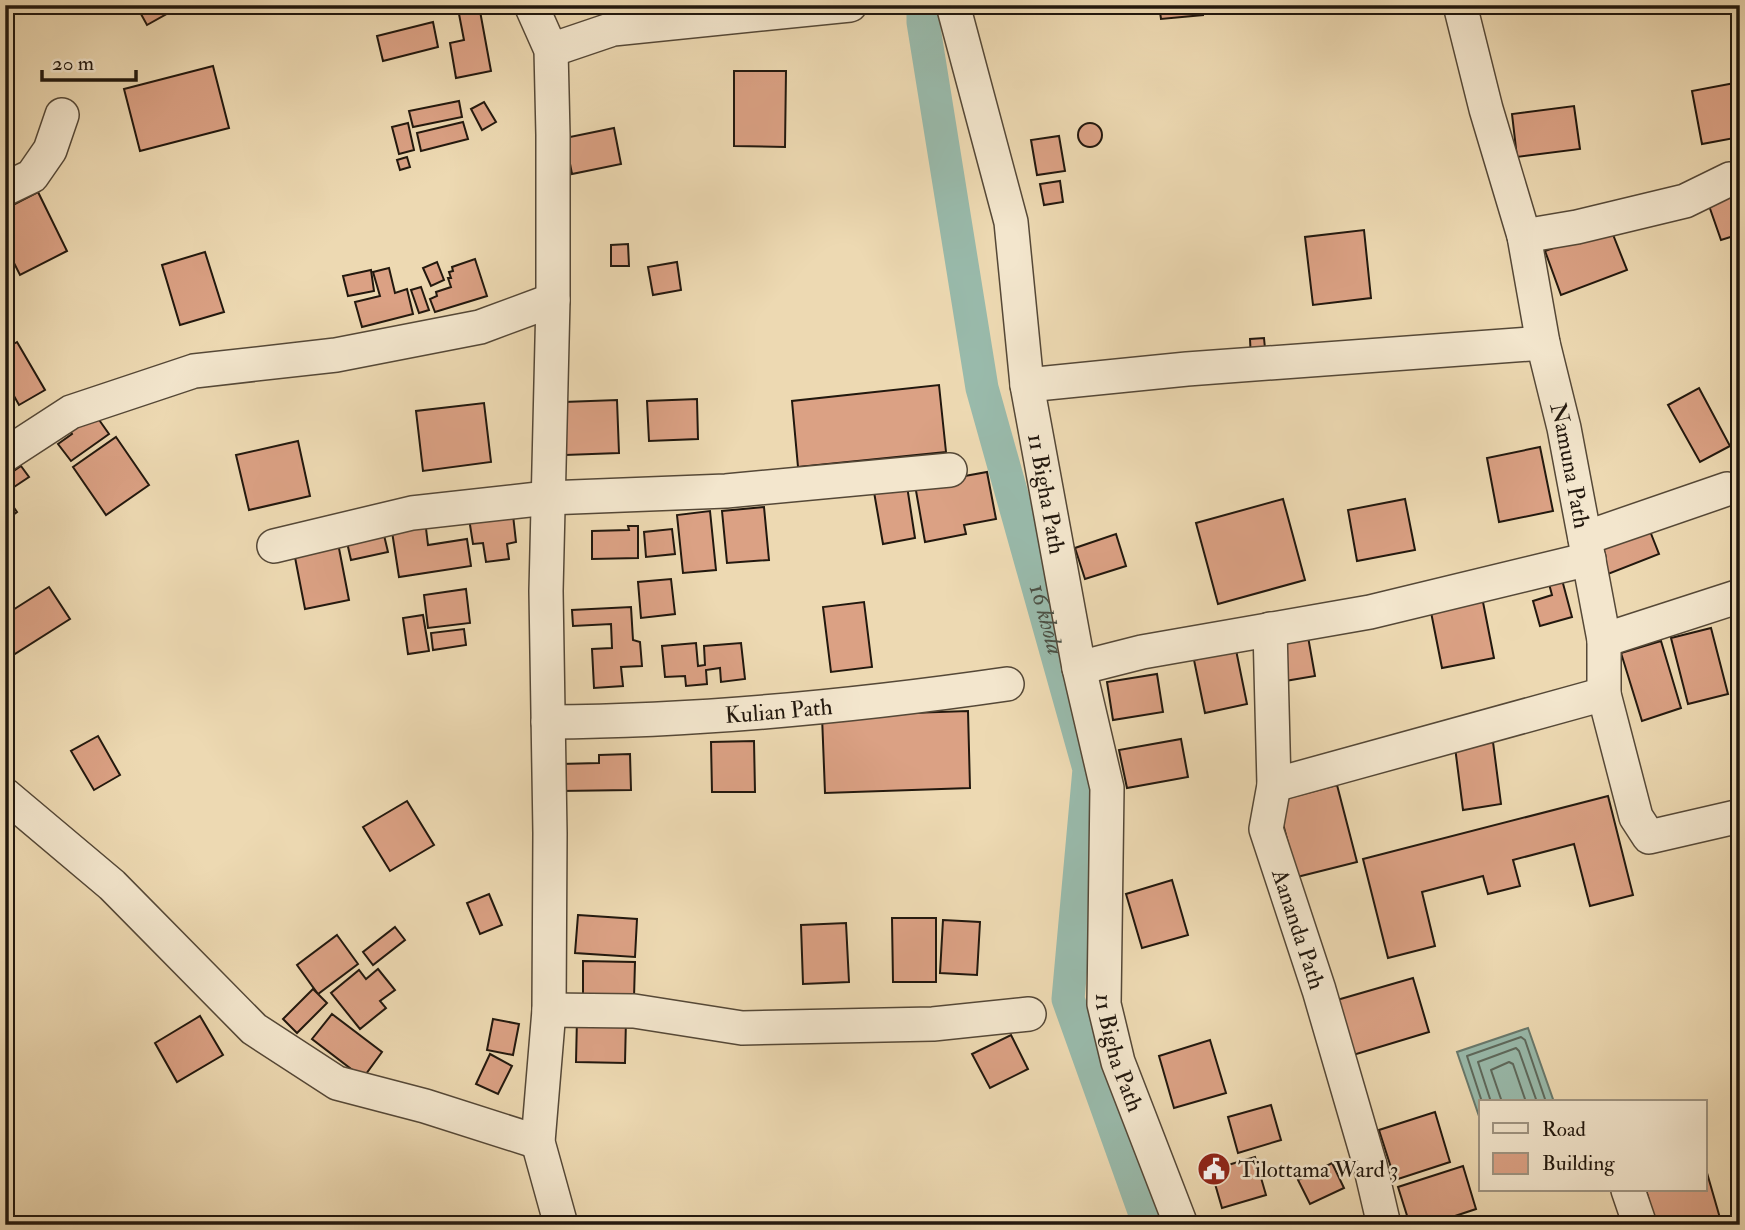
<svg xmlns="http://www.w3.org/2000/svg" width="1745" height="1230" font-family="'IM FELL Double Pica',serif">
<style>
.water{fill:#99baab;stroke:#69796c;stroke-width:2}
.lines{fill:none;stroke-linecap:round;stroke-linejoin:round}
.shore{stroke:#5e695c;stroke-width:2}
.canal{stroke:#99baab;stroke-width:33}
.building{fill:#dba184;stroke:#22180e;stroke-width:2}
.minor-casing{stroke:#554837;stroke-width:36}
.minor{stroke:#f3e6cd;stroke-width:33}
.labels{text-anchor:middle;dominant-baseline:central;stroke-width:5;stroke-linejoin:round;paint-order:stroke}
.street-label{font-size:23px;fill:#22180e;stroke:#f3e6cd}
.poi-label{font-size:23px;fill:#22180e;stroke:#f3e6cd;text-anchor:start}
.water-label{font-size:24px;font-style:italic;fill:#4c5145;stroke:#f3e6cd}
</style>
<rect width="100%" height="100%" fill="#edd9b2"/>
<filter id="stains"><feTurbulence type="fractalNoise" baseFrequency=".00286" numOctaves="4"/><feColorMatrix values="0 0 0 0 .2 0 0 0 0 .09 0 0 0 0 .02 0 0 0 .5 -.17"/></filter>
<radialGradient id="worn" r=".72"><stop offset=".6" stop-color="#630" stop-opacity="0"/><stop offset="1" stop-color="#630" stop-opacity=".3"/></radialGradient>
<!-- water -->
<polygon class="water" points="1528,1028 1554,1102 1481,1102 1481,1122 1457,1052"/>
<g class="lines">
<!-- shore -->
<g class="shore">
<polyline points="1482,1102 1467,1056 1521,1037 1525,1040 1546,1102"/>
<polyline points="1491,1102 1478,1062 1516,1048 1519,1051 1537,1102"/>
<polyline points="1502,1102 1491,1070 1509,1062 1513,1064 1526,1102"/>
</g>
<!-- canal -->
<path class="canal" id="s1" d="M 923,5 L 923,22 L 982,388 L 1089,769 L 1068,999 L 1149,1225"/>
</g>
<!-- building -->
<g class="building">
<polygon points="136,5 166,5 170,12 147,25"/>
<polygon points="1159,5 1202,5 1203,15 1161,19"/>
<polygon points="480,11 491,71 456,78 450,43 464,40 459,14"/>
<polygon points="433,22 438,47 383,61 377,36"/>
<polygon points="213,66 229,128 140,151 124,89"/>
<polygon points="734,71 786,71 785,147 734,146"/>
<polygon points="1740,82 1740,137 1702,144 1692,91"/>
<polygon points="459,101 462,117 413,127 409,111"/>
<polygon points="484,102 496,122 482,130 471,109"/>
<polygon points="1574,106 1580,149 1517,157 1512,114"/>
<polygon points="463,122 468,139 421,151 417,133"/>
<polygon points="408,123 414,150 399,154 392,127"/>
<circle cx="1090" cy="135" r="12"/>
<polygon points="614,128 621,164 572,174 565,138"/>
<polygon points="1059,136 1065,171 1037,175 1031,140"/>
<polygon points="407,157 410,167 400,170 397,160"/>
<polygon points="1060,181 1063,202 1044,205 1040,184"/>
<polygon points="1740,189 1740,234 1721,240 1707,200"/>
<polygon points="38,192 67,251 20,275 5,245 5,209"/>
<polygon points="1610,227 1627,270 1561,295 1545,251"/>
<polygon points="1364,230 1371,298 1313,305 1305,237"/>
<polygon points="628,244 629,266 611,266 611,245"/>
<polygon points="205,252 224,312 180,325 162,265"/>
<polygon points="475,259 487,296 435,312 430,299 437,296 436,292 451,287 448,278 451,278 449,272 453,271 452,267"/>
<polygon points="437,262 444,280 431,286 423,268"/>
<polygon points="677,262 681,290 653,295 648,267"/>
<polygon points="389,268 395,293 407,289 413,314 362,327 355,302 380,296 373,272"/>
<polygon points="371,270 374,291 348,296 343,276"/>
<polygon points="421,287 429,310 419,313 411,290"/>
<polygon points="1264,338 1266,359 1251,360 1250,339"/>
<polygon points="17,342 45,390 19,405 5,380 5,349"/>
<polygon points="939,385 946,452 798,467 792,401"/>
<polygon points="1699,388 1730,446 1700,462 1668,405"/>
<polygon points="697,399 698,439 649,441 647,401"/>
<polygon points="617,400 619,453 565,455 564,402"/>
<polygon points="484,403 491,462 423,471 416,411"/>
<polygon points="90,407 109,434 71,461 58,444 72,434 66,424"/>
<polygon points="116,437 149,485 106,515 73,467"/>
<polygon points="298,441 310,496 249,510 236,455"/>
<polygon points="1540,447 1553,511 1499,522 1487,458"/>
<polygon points="21,466 29,477 5,493 5,477"/>
<polygon points="987,472 996,519 964,525 966,534 925,542 915,485"/>
<polygon points="907,486 915,538 883,544 874,492"/>
<polygon points="5,495 17,512 5,521"/>
<polygon points="1283,499 1305,580 1218,604 1196,523"/>
<polygon points="1405,499 1415,550 1357,561 1348,510"/>
<polygon points="512,506 516,542 507,544 509,559 486,562 483,543 473,544 468,512"/>
<polygon points="764,507 769,560 727,563 722,511"/>
<polygon points="710,511 716,570 683,573 677,515"/>
<polygon points="425,520 428,545 467,539 471,566 399,577 391,525"/>
<polygon points="628,526 638,526 638,558 592,559 592,531 629,530"/>
<polygon points="1648,526 1659,554 1608,574 1597,547"/>
<polygon points="672,529 675,554 646,557 644,532"/>
<polygon points="383,531 388,552 351,560 346,538"/>
<polygon points="1116,534 1126,566 1085,579 1075,548"/>
<polygon points="337,538 349,600 305,609 293,547"/>
<polygon points="1561,576 1572,617 1540,626 1533,601 1552,595 1548,580"/>
<polygon points="671,579 675,614 641,618 638,582"/>
<polygon points="49,587 70,619 10,657 5,649 5,615"/>
<polygon points="466,589 470,623 428,628 424,595"/>
<polygon points="1482,597 1494,658 1442,668 1430,607"/>
<polygon points="864,602 872,667 831,672 823,607"/>
<polygon points="631,607 633,640 640,642 642,666 621,667 623,686 594,688 592,649 612,648 611,624 573,626 572,610"/>
<polygon points="423,615 429,651 408,654 403,618"/>
<polygon points="1711,628 1728,694 1688,704 1671,638"/>
<polygon points="464,629 466,645 433,650 431,633"/>
<polygon points="1307,631 1315,676 1285,681 1277,637"/>
<polygon points="1661,641 1681,708 1642,721 1621,653"/>
<polygon points="696,643 698,666 705,665 704,646 741,643 745,679 721,682 720,668 706,670 707,684 686,686 685,676 665,677 662,646"/>
<polygon points="1236,650 1247,704 1205,713 1194,660"/>
<polygon points="1157,674 1163,712 1113,720 1107,682"/>
<polygon points="968,711 970,788 825,793 822,716"/>
<polygon points="98,736 120,775 94,790 71,751"/>
<polygon points="1181,739 1188,777 1127,788 1119,750"/>
<polygon points="754,741 755,792 712,792 711,742"/>
<polygon points="1493,742 1501,804 1463,810 1455,747"/>
<polygon points="630,754 631,790 560,791 560,764 599,763 599,755"/>
<polygon points="1337,785 1357,862 1297,877 1277,801"/>
<polygon points="1608,796 1633,895 1590,906 1574,844 1513,860 1520,886 1488,894 1483,876 1422,892 1435,946 1388,958 1363,859"/>
<polygon points="407,801 434,845 390,871 363,827"/>
<polygon points="1172,880 1188,935 1142,948 1126,894"/>
<polygon points="489,894 502,925 480,934 467,903"/>
<polygon points="578,915 637,919 635,957 575,953"/>
<polygon points="892,918 936,918 936,982 893,982"/>
<polygon points="943,920 980,922 977,975 940,973"/>
<polygon points="846,923 849,982 803,984 801,925"/>
<polygon points="395,927 405,940 373,965 363,952"/>
<polygon points="337,935 358,964 318,994 297,965"/>
<polygon points="583,961 635,962 634,998 583,998"/>
<polygon points="378,969 395,990 380,1001 386,1008 360,1029 331,993 359,970 366,979"/>
<polygon points="1413,978 1429,1032 1353,1055 1337,1000"/>
<polygon points="313,989 327,1003 297,1033 283,1019"/>
<polygon points="332,1014 382,1052 363,1078 312,1039"/>
<polygon points="200,1016 223,1055 177,1082 155,1043"/>
<polygon points="577,1018 626,1019 625,1063 576,1062"/>
<polygon points="493,1019 519,1024 513,1055 487,1050"/>
<polygon points="1011,1035 1028,1069 990,1088 972,1054"/>
<polygon points="1210,1040 1226,1093 1174,1108 1159,1056"/>
<polygon points="490,1054 512,1066 498,1094 476,1084"/>
<polygon points="1271,1105 1281,1140 1238,1153 1228,1117"/>
<polygon points="1435,1112 1450,1162 1395,1180 1379,1130"/>
<polygon points="1255,1157 1266,1195 1222,1208 1211,1170"/>
<polygon points="1332,1163 1344,1188 1310,1204 1298,1180"/>
<polygon points="1463,1166 1476,1209 1428,1225 1410,1225 1398,1187"/>
<polygon points="1705,1166 1722,1225 1656,1225 1646,1190 1705,1190"/>
</g>
<g class="lines">
<defs>
<g id="minor">
<polyline points="531,5 551,50 553,135 553,300 546,591 550,833 549,1010 538,1142 561,1225"/>
<path id="s2" d="M 953,5 L 1011,222 L 1027,385 L 1079,668 L 1107,788 L 1104,1004 L 1118,1062 L 1181,1225"/>
<path id="s3" d="M 1460,5 L 1486,109 L 1524,236 L 1543,343 L 1564,428 L 1604,640 L 1604,694 L 1636,817 L 1649,837 L 1740,816"/>
<polyline points="551,50 613,29 850,5"/>
<polyline points="5,189 32,176 50,150 62,115"/>
<polyline points="1524,236 1577,227 1685,201 1730,179"/>
<polyline points="1027,385 1187,369 1543,343"/>
<polyline points="5,455 71,412 194,371 336,355 480,327 553,300"/>
<polyline points="1585,538 1727,489"/>
<polyline points="274,546 412,513 547,498 726,491 950,470"/>
<path id="s4" d="M 1270,629 L 1274,785 L 1266,829 L 1319,990 L 1370,1165 L 1384,1225"/>
<polyline points="1604,640 1740,596"/>
<polyline points="1079,668 1142,652 1370,612 1589,559"/>
<path id="s5" d="M 548,722 C 702,721 855,706 1007,684"/>
<polyline points="1274,785 1604,694"/>
<polyline points="5,795 112,885 254,1029 337,1083 425,1106 538,1142"/>
<polyline points="549,1010 634,1011 742,1028 933,1024 1029,1014"/>
<polyline points="1628,1190 1640,1225"/>
</g>
</defs>
<!-- minor casing -->
<use href="#minor" class="minor-casing"/>
<!-- minor -->
<use href="#minor" class="minor"/>
</g>
<!-- icons -->
<defs>
<symbol id="civic-disc" viewBox="-11 -11 22 22"><circle r="9.5" fill="#8f2418" stroke="#f3e6cd"/><path d="M-.6-6.5H3V-4.5H.6V-3L4-1V1h2V6H-6V1h2V-1L-.6-3ZM-1.2 2.5V6h2.4V2.5Z" fill="#fff"/></symbol>
</defs>
<g fill-rule="evenodd">
<use href="#civic-disc" x="1195" y="1150" width="38" height="38"/>
</g>
<g class="labels">
<!-- street labels -->
<g class="street-label">
<text stroke="none"><textPath href="#s3" startOffset="474">Namuna Path</textPath></text>
<text stroke="none"><textPath href="#s2" startOffset="499">11 Bigha Path</textPath></text>
<text stroke="none"><textPath href="#s5" startOffset="231">Kulian Path</textPath></text>
<text stroke="none"><textPath href="#s4" startOffset="306">Aananda Path</textPath></text>
<text stroke="none"><textPath href="#s2" startOffset="1066">11 Bigha Path</textPath></text>
</g>
<!-- poi labels -->
<g class="poi-label">
<text x="1238" y="1169">Tilottama Ward 3</text>
</g>
<!-- water labels -->
<g class="water-label">
<text stroke="none"><textPath href="#s1" startOffset="628">16 khola</textPath></text>
</g>
</g>
<!-- margin -->
<rect width="1745" height="1230" fill="none" stroke="#edd9b2" stroke-width="28"/>
<rect x="7" y="7" width="1731" height="1216" fill="none" stroke="#22180e" stroke-width="3.5"/>
<rect x="14" y="14" width="1717" height="1202" fill="none" stroke="#22180e" stroke-width="2"/>
<!-- legend -->
<rect x="1479" y="1100" width="228" height="91" fill="#f3e6cd" stroke="#9f9481" stroke-width="2"/>
<rect x="1493" y="1123" width="35" height="10" fill="#f3e6cd" stroke="#9f9481" stroke-width="2"/>
<text x="1542" y="1136" font-size="21" fill="#22180e">Road</text>
<rect x="1493" y="1153" width="35" height="21" fill="#dba184" stroke="#9f9481" stroke-width="2"/>
<text x="1542" y="1170" font-size="21" fill="#22180e">Building</text>
<!-- scale -->
<path d="M42 70v10h94v-10" fill="none" stroke="#22180e" stroke-width="3.5"/>
<text x="52" y="70" font-size="21" fill="#22180e" stroke="#f3e6cd" stroke-width="5" paint-order="stroke">20 m</text>
<rect width="100%" height="100%" filter="url(#stains)"/>
<rect width="100%" height="100%" fill="url(#worn)"/>
</svg>
